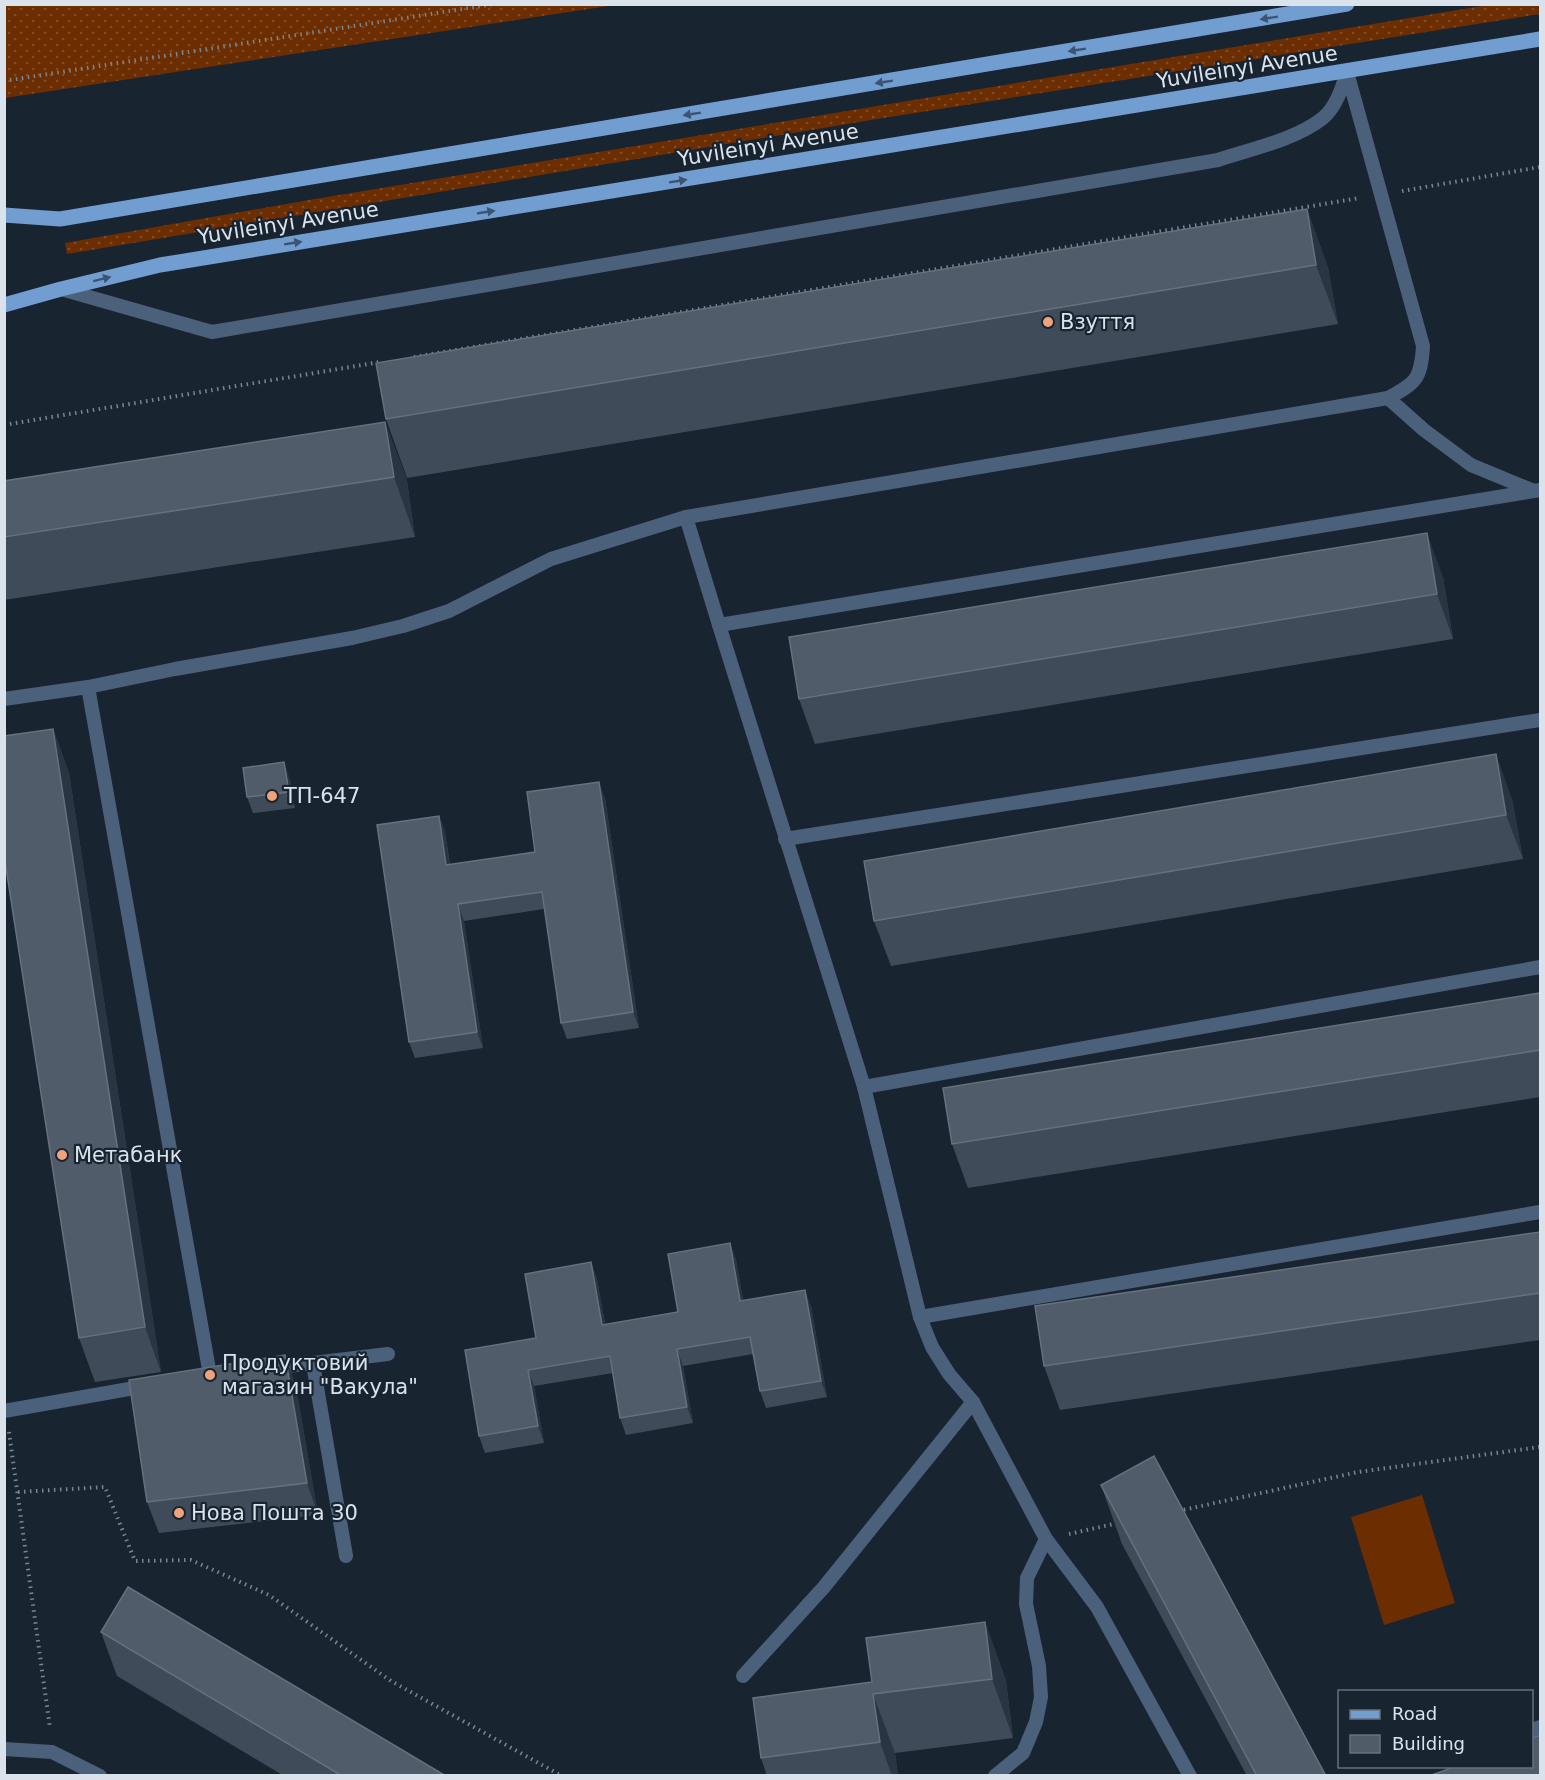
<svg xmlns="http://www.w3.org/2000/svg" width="1545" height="1780" font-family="'DejaVu Sans',sans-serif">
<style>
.grass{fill:url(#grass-dots)}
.pitch{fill:#6c2d01}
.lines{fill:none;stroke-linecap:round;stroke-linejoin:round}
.path{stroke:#7c8691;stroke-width:4;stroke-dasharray:1.5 4.5;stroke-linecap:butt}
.service{stroke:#4b607a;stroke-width:14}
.primary{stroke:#719dd1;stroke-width:15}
.wall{fill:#404b59}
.shaded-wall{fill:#293542}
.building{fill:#505c69;stroke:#66717d;stroke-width:1.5}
.oneway{fill:#3c5471}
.poi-dot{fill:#f0a27a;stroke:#192431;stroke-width:2}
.labels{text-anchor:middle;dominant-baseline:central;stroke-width:4.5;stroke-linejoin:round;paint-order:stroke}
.street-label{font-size:21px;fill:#dae2eb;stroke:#192431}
.poi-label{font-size:21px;fill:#dae2eb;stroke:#192431;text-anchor:start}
</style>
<defs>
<pattern id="grass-dots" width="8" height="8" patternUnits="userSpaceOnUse" patternTransform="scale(1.5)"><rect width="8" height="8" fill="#6c2d01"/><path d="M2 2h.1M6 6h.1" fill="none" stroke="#804b26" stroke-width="1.8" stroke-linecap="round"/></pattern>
</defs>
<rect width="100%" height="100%" fill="#192431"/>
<!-- grass -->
<g class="grass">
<polygon points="5,4 615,4 615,5 5,98"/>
<polygon points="1494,4 1540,5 1540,14 877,119 67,254 65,243 309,200"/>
</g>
<!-- pitch -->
<polygon class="pitch" points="1422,1495 1455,1603 1384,1625 1351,1517"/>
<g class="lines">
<!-- path -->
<g class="path">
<polyline points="4,81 494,4"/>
<polyline points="1402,191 1540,167"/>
<polyline points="414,357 1359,198"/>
<polyline points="4,425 380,362"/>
<polyline points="9,1432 50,1728"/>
<polyline points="18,1492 105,1487 135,1561 191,1560 269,1595 391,1681 562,1776"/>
<polyline points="1178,1511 1358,1472 1540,1447"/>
<polyline points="1069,1534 1118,1523"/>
</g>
<!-- service -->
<g class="service">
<path d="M 1347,72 L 1423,346 C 1421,379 1416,383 1388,398 L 686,517 L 719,625 L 1540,490"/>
<path d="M 61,289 L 212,332 L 1218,160 C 1251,149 1295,140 1323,118 C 1336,107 1342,88 1347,72"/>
<polyline points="1388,398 1424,430 1471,465 1534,491"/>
<polyline points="719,625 864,1087 920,1317 932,1347 949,1374 973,1402 1046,1539 1097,1607 1190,1776"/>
<polyline points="4,699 88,687"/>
<polyline points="785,839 1540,720"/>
<polyline points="864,1087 1540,967"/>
<polyline points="920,1317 1540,1212"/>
<polyline points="313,1364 346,1556"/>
<polyline points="271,1368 388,1354"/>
<polyline points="201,1377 210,1375 88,687 175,669 352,638 403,626 449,611 551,559 686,517"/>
<polyline points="4,1411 146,1386"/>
<polyline points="743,1676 824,1587 973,1402"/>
<polyline points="1532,1730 1540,1727"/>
<polyline points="4,1749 52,1752 100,1776"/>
<polyline points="995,1776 1023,1753 1036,1722 1041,1697 1039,1666 1026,1604 1027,1578 1046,1539"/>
</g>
<!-- primary -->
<g class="primary">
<polyline points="4,215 60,219 1347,4"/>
<polyline points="4,305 61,289 160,265 1540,39"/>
</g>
</g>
<!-- wall -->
<g class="wall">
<polygon points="1307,209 1328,268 1338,324 407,478 386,419"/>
<polygon points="385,422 407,481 415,537 4,600 4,481"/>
<polygon points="1443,577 1453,639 815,744 799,699"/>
<polygon points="53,729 69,773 161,1372 95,1382 79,1338"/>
<polygon points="290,779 295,808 253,813 247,797"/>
<polygon points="605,798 639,1028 567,1039 561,1023 544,909 464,921 483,1048 415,1058 409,1042 439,816 445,832 450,864 535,852"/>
<polygon points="1512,799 1523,859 891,966 874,921"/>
<polygon points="1540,993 1540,1097 968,1188 952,1144"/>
<polygon points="1540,1232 1540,1340 1060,1410 1044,1366"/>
<polygon points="730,1243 736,1260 743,1300 811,1306 827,1397 766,1408 760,1391 753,1354 683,1366 693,1423 626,1435 620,1418 613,1373 534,1386 544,1443 485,1453 479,1436 536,1338 591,1262 597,1279 605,1324 678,1312"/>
<polygon points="285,1355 296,1387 318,1515 159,1533 147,1502"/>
<polygon points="1101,1485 1326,1776 1247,1776 1122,1544"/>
<polygon points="985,1622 1006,1681 1013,1738 895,1753 898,1776 767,1776 761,1758"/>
<polygon points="101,1632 446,1776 284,1776 117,1676"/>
</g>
<!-- shaded-wall -->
<g class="shaded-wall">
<polygon points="1307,209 1328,268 1338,324 1316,265"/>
<polygon points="385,422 407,481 415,537 394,477"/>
<polygon points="1427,533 1443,577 1453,639 1437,594"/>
<polygon points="53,729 69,773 161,1372 145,1327"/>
<polygon points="1496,754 1512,799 1523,859 1506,815"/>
<polygon points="284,762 290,779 295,808 289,792"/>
<polygon points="599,782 605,798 639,1028 633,1012"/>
<polygon points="439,816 445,832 452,881 446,865"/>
<polygon points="458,904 464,921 483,1048 477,1032"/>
<polygon points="730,1243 736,1260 746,1317 740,1301"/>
<polygon points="591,1262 597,1279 608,1341 602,1325"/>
<polygon points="805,1290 811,1306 827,1397 821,1381"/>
<polygon points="677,1349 683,1366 693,1423 687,1407"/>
<polygon points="285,1355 296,1387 318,1515 307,1483"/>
<polygon points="528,1370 534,1386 544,1443 538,1426"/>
<polygon points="985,1622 1006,1681 1013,1738 992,1679"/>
<polygon points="873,1694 895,1753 898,1776 892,1776 880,1742"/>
</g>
<!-- building -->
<g class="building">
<polygon points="1307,209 1316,265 386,419 376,363"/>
<polygon points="385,422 394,477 4,537 4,481"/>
<polygon points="1427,533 1437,594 799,699 789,637"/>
<polygon points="53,729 145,1327 79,1338 4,855 4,736"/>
<polygon points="1496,754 1506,815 874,921 864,861"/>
<polygon points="284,762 289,792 247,797 243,768"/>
<polygon points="599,782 633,1012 561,1023 542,892 458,904 477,1032 409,1042 377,825 439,816 446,865 535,852 527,792"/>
<polygon points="1540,993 1540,1050 952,1144 943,1088"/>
<polygon points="1540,1232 1540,1293 1044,1366 1035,1306"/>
<polygon points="730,1243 740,1301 805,1290 821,1381 760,1391 750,1337 677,1349 687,1407 620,1418 610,1356 528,1370 538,1426 479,1436 465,1350 536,1338 525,1274 591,1262 602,1325 678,1312 668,1254"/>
<polygon points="285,1355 307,1483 147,1502 129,1380"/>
<polygon points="1154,1456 1326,1776 1257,1776 1101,1485"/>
<polygon points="128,1587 446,1776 342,1776 101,1632"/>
<polygon points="985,1622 992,1679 873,1694 880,1742 761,1758 753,1698 872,1682 866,1638"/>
<polygon points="1540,1735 1540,1776 1429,1776 1454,1767 1532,1767 1532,1738"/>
</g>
<!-- one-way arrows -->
<defs><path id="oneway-solid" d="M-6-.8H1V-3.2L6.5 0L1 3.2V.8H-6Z" transform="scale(1.5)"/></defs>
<g class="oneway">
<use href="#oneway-solid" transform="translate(1269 18) rotate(171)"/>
<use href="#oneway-solid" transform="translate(1077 50) rotate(171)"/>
<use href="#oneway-solid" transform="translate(884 82) rotate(171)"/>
<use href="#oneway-solid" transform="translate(692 114) rotate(171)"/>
<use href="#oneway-solid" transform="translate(678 181) rotate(-9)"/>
<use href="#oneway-solid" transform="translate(486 212) rotate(-9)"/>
<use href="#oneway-solid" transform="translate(293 243) rotate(-9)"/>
<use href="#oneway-solid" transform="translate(102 279) rotate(-14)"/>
</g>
<!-- markers -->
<g class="poi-dot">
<circle cx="1048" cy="322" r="6"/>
<circle cx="272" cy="796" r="6"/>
<circle cx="62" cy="1155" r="6"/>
<circle cx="210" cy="1375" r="6"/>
<circle cx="179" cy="1513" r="6"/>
</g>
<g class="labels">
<!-- street labels -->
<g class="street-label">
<text transform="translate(1247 67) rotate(-9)">Yuvileinyi Avenue</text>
<text transform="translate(768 145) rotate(-9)">Yuvileinyi Avenue</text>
<text transform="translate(288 223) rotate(-9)">Yuvileinyi Avenue</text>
</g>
<!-- poi labels -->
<g class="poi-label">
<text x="1060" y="322">Взуття</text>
<text x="284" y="796">ТП-647</text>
<text x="74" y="1155">Метабанк</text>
<text x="222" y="1363">Продуктовий<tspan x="222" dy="24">магазин "Вакула"</tspan></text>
<text x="191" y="1513">Нова Пошта 30</text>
</g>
</g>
<!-- border -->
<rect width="1545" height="1780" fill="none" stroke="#dae2eb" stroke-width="12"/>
<!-- legend -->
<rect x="1338" y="1690" width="195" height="78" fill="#192431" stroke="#66707b" stroke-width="1.5"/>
<rect x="1350" y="1710" width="30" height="9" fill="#719dd1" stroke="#66707b" stroke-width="1.5"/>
<text x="1392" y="1720" font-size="18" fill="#dae2eb">Road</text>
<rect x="1350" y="1735" width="30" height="18" fill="#505c69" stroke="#66707b" stroke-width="1.5"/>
<text x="1392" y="1750" font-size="18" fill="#dae2eb">Building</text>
</svg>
